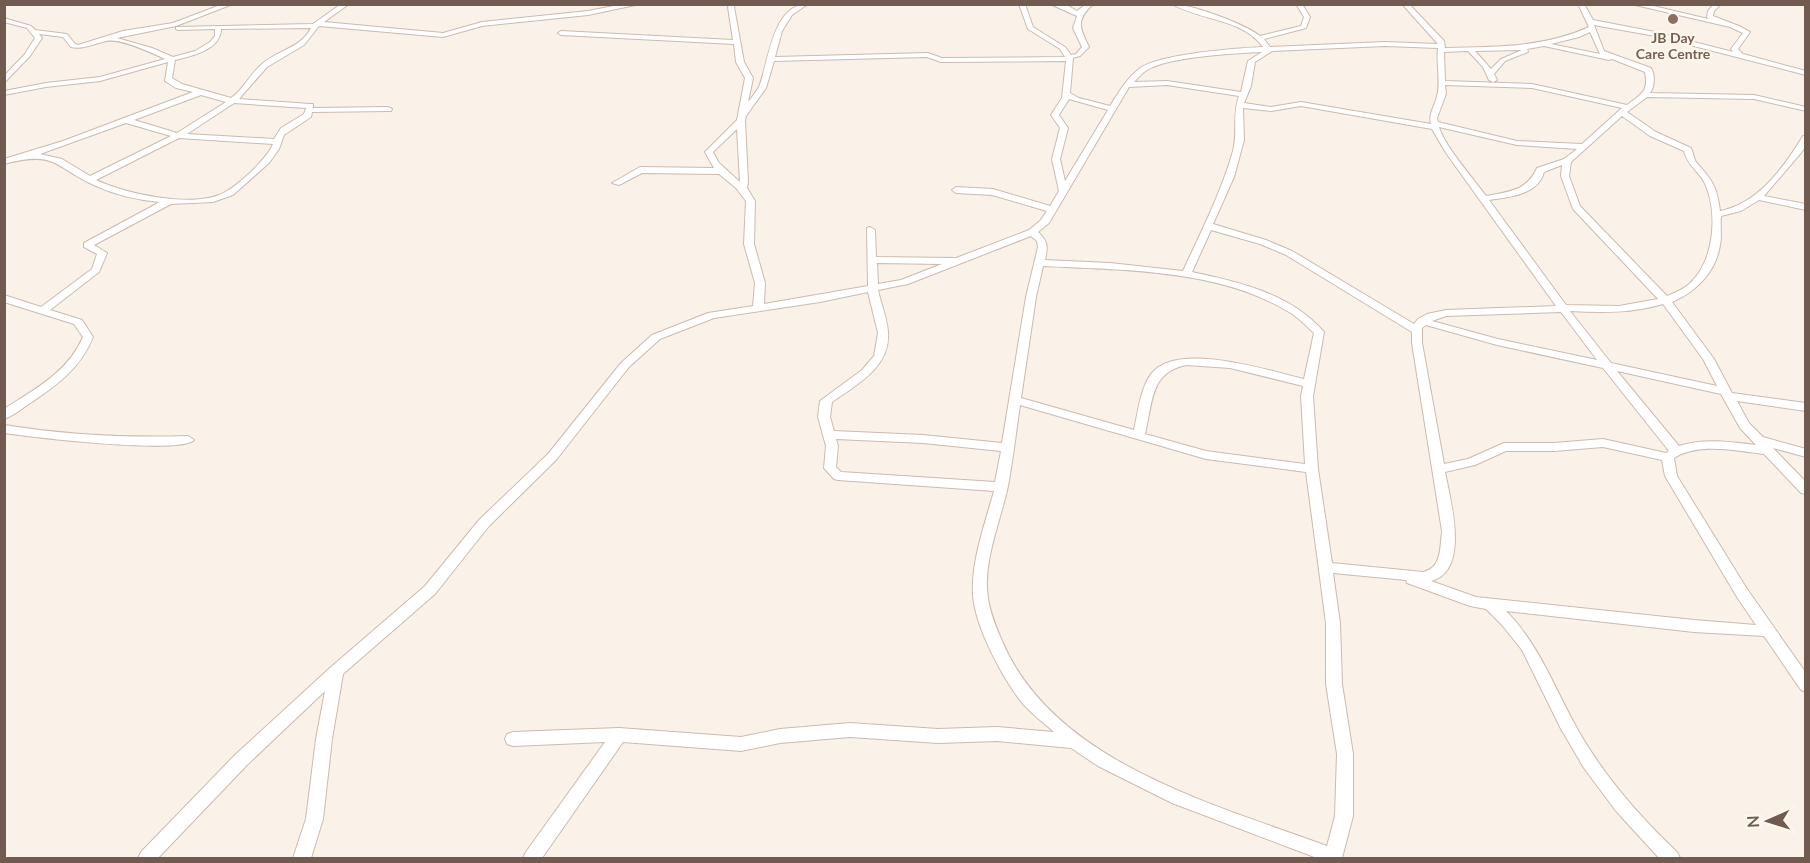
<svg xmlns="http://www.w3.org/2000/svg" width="1810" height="863" font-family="Lato,sans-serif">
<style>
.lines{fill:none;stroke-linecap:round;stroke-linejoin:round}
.street-casing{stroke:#cbbab0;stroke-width:2}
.street{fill:#fff;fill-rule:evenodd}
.education-dot{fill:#8d6e63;stroke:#fdf7ee;stroke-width:2}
.labels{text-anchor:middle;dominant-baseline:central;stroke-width:4.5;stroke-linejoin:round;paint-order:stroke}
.far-education-label{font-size:14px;font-weight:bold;fill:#785e54;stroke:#fdf7ee}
</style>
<rect width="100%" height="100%" fill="#faf2e8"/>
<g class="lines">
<defs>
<g id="street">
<path d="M 223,4 L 233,4 L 176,26 L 117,38 L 152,48 L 173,57 L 195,51 L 210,42 L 215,36 L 215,29 L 178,30 L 176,29 L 176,27 L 313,24 L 341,4 L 349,4 L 324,22 L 443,33 L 482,22 L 588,11 L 624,4 L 640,4 L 588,15 L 482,26 L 443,37 L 319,26 L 304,45 L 267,67 L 239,99 L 310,104 L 313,104 L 313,108 L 388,107 L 392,109 L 391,111 L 312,112 L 311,117 L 284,135 L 279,149 L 269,163 L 233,195 L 213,202 L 171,204 L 94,245 L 107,253 L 99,272 L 50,310 L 82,320 L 93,337 C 81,368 56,386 29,404 C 21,409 13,416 4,419 L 4,409 C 35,389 68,372 83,337 L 74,324 L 4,302 L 4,295 L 41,307 L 92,269 L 97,254 L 84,247 L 84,243 L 160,202 C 138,200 116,195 96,186 C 53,167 57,150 4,164 L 4,159 L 63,141 L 193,92 L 176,88 L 165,81 L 168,62 L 100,81 L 46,87 L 4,95 L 4,91 L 46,83 L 100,77 L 165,59 C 152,53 121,38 107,41 C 95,43 83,50 71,47 L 63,37 L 39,34 L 42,38 L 30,56 L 4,83 L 4,76 L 25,54 L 35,38 L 27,28 L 4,22 L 4,18 L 31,26 L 35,30 L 67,34 L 75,44 L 78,45 L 123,31 L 173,23 ZM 311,28 C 301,48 278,50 262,64 C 250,74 244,89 231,98 L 182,84 L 172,78 L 175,60 C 191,56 221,50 221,29 ZM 201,95 L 226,102 L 177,133 L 134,120 ZM 234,103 L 306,108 L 304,114 L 281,128 L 274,139 L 187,134 ZM 126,123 L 171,136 L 90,176 L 62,159 L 40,154 ZM 179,138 L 273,144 C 269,154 260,162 253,170 C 243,179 232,190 219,195 C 188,207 126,194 96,180 Z"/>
<path d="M 730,4 L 736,4 L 734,7 L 744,62 L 753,78 L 748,102 C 752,97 756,92 759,87 C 769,62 772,4 808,4 L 792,15 L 782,31 L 775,57 L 928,53 L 942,58 L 1065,57 L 1060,49 L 1028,29 L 1019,4 L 1025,4 L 1033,27 L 1065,47 L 1071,55 L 1076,54 L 1082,47 L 1073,28 L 1077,16 L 1050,4 L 1065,4 L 1077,11 L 1086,4 L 1093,4 C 1076,20 1079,27 1089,47 L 1080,56 L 1073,58 L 1070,93 L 1079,98 L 1110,106 C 1119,92 1126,79 1139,69 C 1157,54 1238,48 1263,47 C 1242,18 1201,21 1172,4 C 1191,4 1245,24 1260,36 L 1301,26 L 1304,17 L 1296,4 L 1302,4 L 1310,17 L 1306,28 L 1264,39 L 1270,47 L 1385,42 L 1438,44 L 1402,4 L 1409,4 L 1444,41 L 1445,48 C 1494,47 1543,48 1589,27 L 1578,4 L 1584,4 L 1593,20 L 1655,32 L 1733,52 L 1731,49 L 1743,33 L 1730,27 L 1631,4 L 1645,4 L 1708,19 L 1707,17 L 1708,11 L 1714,4 L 1721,4 L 1714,11 L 1713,16 L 1739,26 L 1750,32 L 1738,49 L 1743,54 L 1806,71 L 1806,75 L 1655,36 L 1594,25 L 1604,51 L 1651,68 C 1655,75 1655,86 1650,93 L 1754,95 L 1806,107 L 1806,111 L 1754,99 L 1647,97 L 1627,112 L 1656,132 L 1691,148 C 1693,152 1694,159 1696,162 C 1712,180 1717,186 1720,211 C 1758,204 1784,167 1803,136 L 1806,136 L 1806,146 L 1800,154 L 1764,196 L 1806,204 L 1806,210 L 1759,200 L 1741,211 L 1721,216 C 1720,225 1722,236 1720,245 C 1716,272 1696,292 1672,302 L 1714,359 L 1732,393 L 1806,403 L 1806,411 L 1737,401 L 1749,423 L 1763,437 L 1806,449 L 1806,457 L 1773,448 L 1806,482 L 1806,494 L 1801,493 L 1764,454 C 1737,451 1699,442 1674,458 L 1677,476 L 1747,589 L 1806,673 L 1806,692 L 1801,690 L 1764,636 L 1694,632 L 1506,611 C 1540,645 1555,690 1579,732 C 1605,777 1640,817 1677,852 L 1680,858 L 1659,858 L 1616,811 L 1584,768 L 1561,729 L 1522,650 L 1502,625 L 1486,609 L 1470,606 L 1407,583 L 1406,580 L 1333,573 L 1340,623 L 1342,684 L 1353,754 L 1353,816 L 1342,858 L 1317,858 L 1172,803 L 1098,766 L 1071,748 L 997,741 L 938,743 L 850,737 L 780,743 L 741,751 L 623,742 L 542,858 L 523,858 L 526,852 L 605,742 L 513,746 L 507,744 L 505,739 L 507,734 L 513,732 L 619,728 L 741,737 L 780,729 L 850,723 L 938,729 L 997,727 L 1054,732 C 1044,723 1032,714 1023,704 C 1003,679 975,627 973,595 C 971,561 985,524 994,491 L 838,480 L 834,479 L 824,468 L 826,446 L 818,417 L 820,401 L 862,370 L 874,356 L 878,333 L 868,292 L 820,302 L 714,318 L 660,339 L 629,367 L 556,460 L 489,526 L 435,594 L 343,674 L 332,739 L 323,819 L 311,858 L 293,858 L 306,819 L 316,739 L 325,691 L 247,765 L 158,858 L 138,858 L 141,852 L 235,755 L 331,667 L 425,586 L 479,520 L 548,454 L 621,363 L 652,335 L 708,313 L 753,306 L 755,283 L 744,244 L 746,201 L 736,188 L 719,174 L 642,173 L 619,185 L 612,183 L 640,167 L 714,168 L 705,152 L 737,120 L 745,78 L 736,62 L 734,44 L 561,35 L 558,33 L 561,31 L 733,40 L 728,7 ZM 1590,32 L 1600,54 L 1551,44 L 1579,37 ZM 1385,46 L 1438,48 C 1436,63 1441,82 1437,96 C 1435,106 1428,114 1431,124 L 1301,102 L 1271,107 L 1244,103 L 1251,86 L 1255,62 L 1272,51 ZM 1544,46 L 1609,60 L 1612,59 L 1645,72 C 1649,91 1642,94 1627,105 L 1532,84 L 1445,81 L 1444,52 L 1468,51 L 1483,67 L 1489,80 L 1493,82 L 1497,80 L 1494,74 L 1505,61 L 1528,52 L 1527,49 ZM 1522,50 L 1501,59 L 1491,69 L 1475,51 ZM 1262,52 L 1248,61 L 1241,92 L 1167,81 L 1134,82 C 1138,78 1142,73 1147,70 C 1168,57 1236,53 1262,52 ZM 927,57 L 941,62 L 1066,61 L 1062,98 L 1051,115 L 1060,128 L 1052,159 L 1059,191 L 1050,206 L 993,189 L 956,187 L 952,190 L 956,193 L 992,195 L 1047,211 L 1040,221 L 1029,230 L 956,258 L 876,257 L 875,230 L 870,227 L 867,228 L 868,286 L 764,304 L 765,283 L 754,244 L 755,201 L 747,188 L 748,182 L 745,121 L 746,116 L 766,88 L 774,61 ZM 1167,85 L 1239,96 C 1232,114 1238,133 1233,151 C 1221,193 1201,232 1183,271 L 1110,263 L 1045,260 C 1048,247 1048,241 1038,232 L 1049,223 L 1129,87 ZM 1445,85 L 1532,88 L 1622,108 L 1582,144 L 1517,141 L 1438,122 L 1437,118 L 1446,94 ZM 1069,99 L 1108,110 L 1065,181 L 1060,159 L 1068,128 L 1059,115 ZM 1301,106 L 1432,129 L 1446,153 L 1556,306 L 1446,310 L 1427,314 L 1418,319 L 1414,324 L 1292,251 L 1266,240 L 1213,224 L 1234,177 L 1244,140 L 1243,108 L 1271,111 ZM 1622,116 L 1650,136 L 1684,151 C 1688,167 1700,171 1706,186 C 1718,216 1714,263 1688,285 C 1682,290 1674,293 1667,296 L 1580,206 L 1569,176 L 1571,162 ZM 1439,127 L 1517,145 L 1577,149 L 1564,159 L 1537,168 C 1527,191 1508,192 1486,196 C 1473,178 1445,147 1439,127 ZM 737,129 L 740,182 L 719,163 L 713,152 ZM 1562,165 L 1561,176 L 1573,209 L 1658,299 L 1619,306 L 1566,305 L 1489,200 C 1509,197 1538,195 1544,172 ZM 1211,230 L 1260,244 L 1286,255 L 1412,332 L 1412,343 L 1442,531 C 1440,547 1442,568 1423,572 L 1332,563 L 1318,469 L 1313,396 L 1324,332 C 1291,294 1240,282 1192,272 ZM 1031,236 L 1037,241 L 1038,247 L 1026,297 L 1002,443 L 923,435 L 834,431 L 830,417 L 832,402 C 856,385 891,367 888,332 C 887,318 881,304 878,290 L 908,284 ZM 877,263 L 942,264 L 901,280 L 878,284 ZM 1043,266 C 1123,270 1219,269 1289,312 C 1298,317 1306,326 1314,333 L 1304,379 C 1270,371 1178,341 1152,373 C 1140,388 1138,413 1134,430 L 1021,398 L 1036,297 ZM 1663,304 L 1703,359 L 1717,386 L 1611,363 L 1570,311 C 1602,313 1633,313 1663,304 ZM 1561,312 L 1597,360 L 1498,339 L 1432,321 L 1446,316 ZM 1426,325 L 1497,345 L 1603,368 L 1669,451 L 1666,453 L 1603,439 L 1554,443 L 1504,443 L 1468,459 L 1444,464 L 1422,343 L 1422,328 ZM 1186,365 L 1230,368 L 1303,386 L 1301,396 L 1305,464 L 1206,451 L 1145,434 C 1153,403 1149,373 1186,365 ZM 1617,371 L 1721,394 L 1740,428 L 1756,445 C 1731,442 1704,438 1679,446 ZM 1020,405 L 1206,459 L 1306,472 L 1326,623 L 1326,684 L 1337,754 L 1335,816 L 1327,846 C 1214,804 1054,763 1002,641 C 996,627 990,613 988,598 C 982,563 1001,520 1008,486 C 1013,459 1016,433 1020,405 ZM 836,439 L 923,443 L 1001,451 L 995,482 L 841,472 L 836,467 L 838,446 ZM 1603,447 L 1662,460 L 1665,476 L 1737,597 L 1756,625 L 1694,620 L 1476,597 L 1431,581 C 1471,571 1450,499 1445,472 L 1475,465 L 1506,451 L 1554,451 Z"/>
<path d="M 4,425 C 66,435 126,438 188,436 L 194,440 C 179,455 32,437 4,433 Z"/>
</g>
</defs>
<!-- street casing -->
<use href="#street" class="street-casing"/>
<!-- street -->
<use href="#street" class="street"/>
</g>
<!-- markers -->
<circle class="education-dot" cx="1673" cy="19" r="6"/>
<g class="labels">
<!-- far-education labels -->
<g class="far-education-label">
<text x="1673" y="37">JB Day<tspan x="1673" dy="16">Care Centre</tspan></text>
</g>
</g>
<!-- border -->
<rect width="1810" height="863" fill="none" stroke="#715a4f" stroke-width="12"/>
<!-- north arrow -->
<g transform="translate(1768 821) rotate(267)" stroke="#fdf7ee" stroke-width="4.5" paint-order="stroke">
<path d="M0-4.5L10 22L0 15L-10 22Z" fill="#715a4f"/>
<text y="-9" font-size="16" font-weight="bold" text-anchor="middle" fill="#715a4f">N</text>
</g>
</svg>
